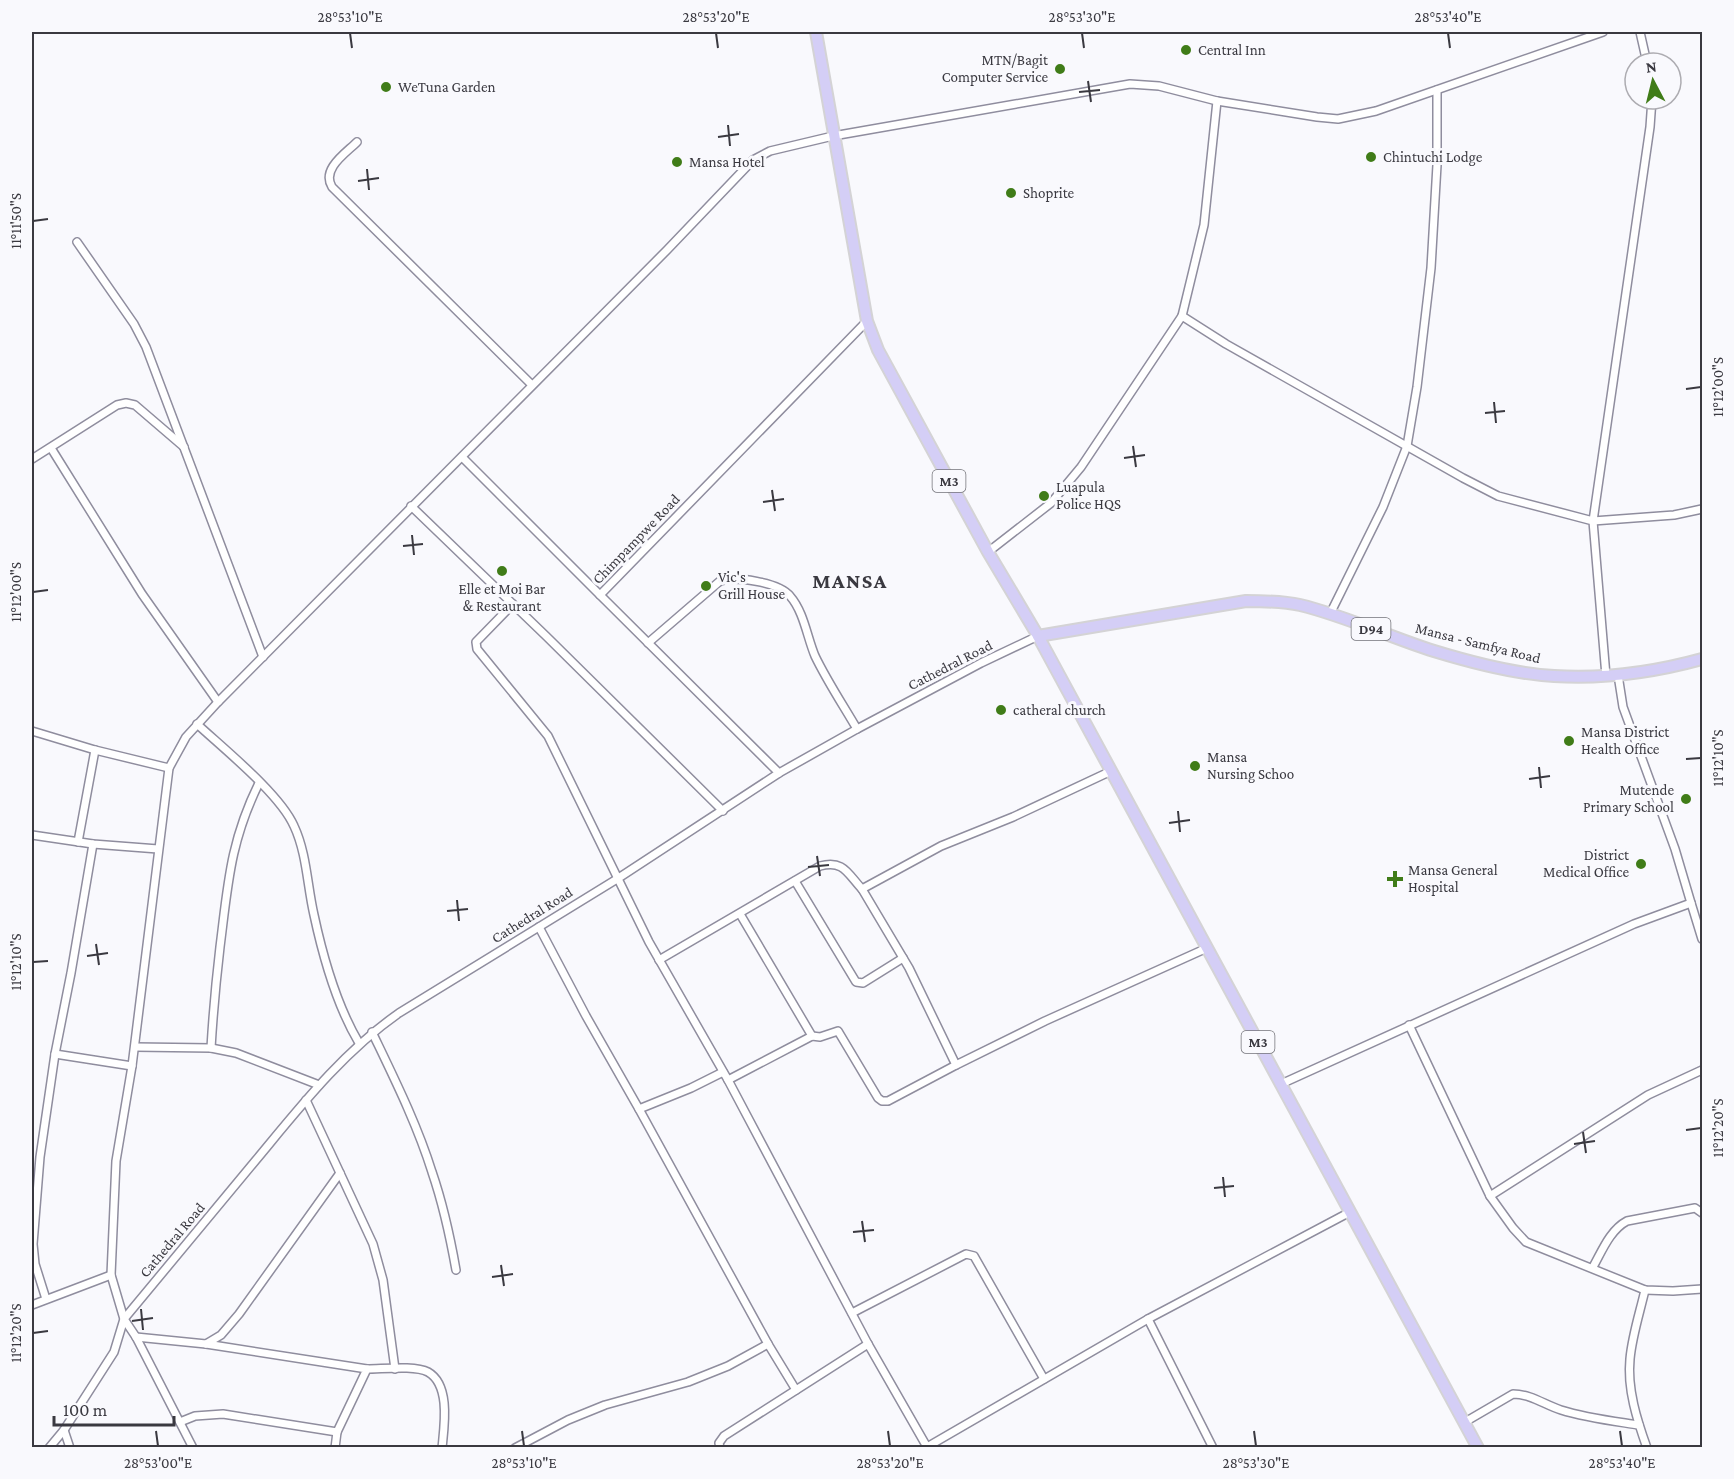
<svg xmlns="http://www.w3.org/2000/svg" width="1734" height="1479" font-family="'Crimson Pro',serif">
<style>
.lines{fill:none;stroke-linecap:round;stroke-linejoin:round}
.street-casing{stroke:#8f8d9e;stroke-width:10}
.primary-casing{stroke:#d4d3d5;stroke-width:14}
.street{stroke:#fff;stroke-width:7}
.primary{stroke:#d4cef6;stroke-width:10}
.ticks{fill:none;stroke:#3a3940;stroke-width:2}
.poi-dot{fill:#407c18;stroke:#f9f9fd;stroke-width:2}
.labels{text-anchor:middle;dominant-baseline:central;stroke-width:6;stroke-linejoin:round;paint-order:stroke}
.shield{fill:#f9f9fd;stroke:#737379;stroke-width:1.5}
.shield-label{font-size:14px;font-weight:bold;fill:#3a3940}
.poi-label{font-size:15px;fill:#3a3940;stroke:#f9f9fd;text-anchor:start}
.street-label{font-size:15px;fill:#3a3940;stroke:#f9f9fd}
.district-label{font-size:21px;font-weight:bold;letter-spacing:1.5px;fill:#3a3940;stroke:#f9f9fd}
.neatline{fill:none;stroke:#3a3940;stroke-width:2}
.ticks-label{font-size:15px;text-anchor:middle;fill:#3a3940}
</style>
<rect width="100%" height="100%" fill="#f9f9fd"/>
<g class="lines">
<defs>
<g id="street">
<polyline points="1640,32 1647,63"/>
<polyline points="1652,99 1650,127 1593,521 1674,515 1702,509"/>
<polyline points="1217,101 1204,225 1182,316 1226,344 1463,478 1498,496 1593,521 1606,676"/>
<path d="M 357,142 C 346,153 321,169 332,187 L 532,385"/>
<polyline points="77,242 134,324 146,347 263,657"/>
<polyline points="51,448 142,594 218,702"/>
<polyline points="462,457 600,595"/>
<polyline points="32,459 117,405 126,403 135,405 184,447"/>
<polyline points="411,506 546,636 723,811"/>
<polyline points="988,552 1051,503 1081,467 1182,316"/>
<polyline points="513,604 476,642 477,649 548,736 649,942 728,1080 868,1344 927,1447 1148,1319 1350,1212"/>
<polyline points="1330,614 1383,507 1407,446 1417,387 1431,268 1437,165 1437,90"/>
<path d="M 648,643 L 720,581 C 735,576 779,582 790,596 C 804,612 807,637 815,656 C 827,681 843,705 857,729"/>
<path d="M 197,724 C 224,749 280,794 294,826 C 307,854 307,885 314,915 C 323,957 337,1006 359,1043"/>
<polyline points="32,731 95,750 169,768"/>
<polyline points="779,773 600,595 867,321"/>
<polyline points="32,835 93,844 158,849"/>
<polyline points="78,842 95,750"/>
<polyline points="795,881 856,982 863,983 903,958"/>
<polyline points="862,889 909,968 956,1065 1045,1021 1207,948"/>
<polyline points="1691,903 1702,939"/>
<polyline points="740,914 812,1036"/>
<polyline points="539,927 586,1016 639,1109 768,1344 796,1390"/>
<path d="M 659,960 L 820,866 C 844,860 847,873 862,889 L 941,846 L 1013,817 L 1109,772"/>
<polyline points="1409,1025 1490,1196 1648,1095 1702,1070"/>
<path d="M 372,1032 C 394,1078 417,1124 432,1172 C 443,1204 450,1236 456,1270"/>
<polyline points="135,1047 211,1048 236,1053 319,1085"/>
<path d="M 211,1048 C 213,1014 216,981 220,947 C 228,884 230,842 259,783"/>
<polyline points="55,1054 132,1066"/>
<polyline points="728,1080 812,1036 820,1037 838,1031 878,1098 882,1101 888,1101 956,1065"/>
<polyline points="1281,1084 1634,924 1691,903 1675,849 1623,707 1618,675"/>
<polyline points="306,1100 373,1244 383,1280 395,1369"/>
<polyline points="639,1109 691,1088 723,1072"/>
<polyline points="1490,1196 1513,1228 1526,1242 1645,1290 1673,1291 1702,1289"/>
<path d="M 1593,1267 C 1602,1251 1610,1230 1627,1221 L 1695,1208 L 1702,1213"/>
<path d="M 1645,1290 C 1640,1312 1632,1336 1630,1359 C 1627,1389 1637,1420 1647,1448"/>
<polyline points="46,1299 35,1264 33,1244 40,1157 55,1054 71,973 93,844"/>
<polyline points="32,1305 111,1275"/>
<polyline points="852,1313 966,1254 974,1256 1044,1379"/>
<polyline points="1148,1319 1213,1448"/>
<polyline points="136,1337 206,1344 367,1369 337,1432 223,1414 195,1416 180,1422"/>
<polyline points="206,1344 221,1335 239,1314 340,1173"/>
<path d="M 367,1369 C 383,1369 415,1365 428,1372 C 451,1385 444,1427 442,1448"/>
<path d="M 1465,1422 L 1513,1394 C 1531,1394 1545,1405 1561,1410 C 1586,1418 1613,1421 1639,1425"/>
<polyline points="64,1430 70,1448"/>
<path d="M 49,1448 L 64,1430 L 114,1352 L 124,1319 C 168,1266 212,1213 256,1160 C 300,1107 342,1053 399,1013 L 617,879 L 779,773 L 857,729 L 981,663 L 1038,636"/>
<polyline points="193,1448 136,1337 124,1319 111,1275 116,1161 132,1066 169,768 186,737 218,702 667,250 753,160 770,151 833,136 1130,84 1159,86 1217,101 1317,117 1338,119 1376,111 1603,32"/>
<polyline points="335,1448 337,1432"/>
<polyline points="515,1448 568,1420 605,1405 688,1382 728,1366 768,1344"/>
<polyline points="720,1448 719,1443 724,1436 868,1344"/>
</g>
<g id="primary">
<polyline points="816,32 867,321 878,350 988,552 1038,636 1478,1448"/>
<path d="M 1038,636 L 1246,601 C 1264,601 1282,601 1300,605 C 1346,616 1389,637 1434,651 C 1470,662 1516,674 1554,676 C 1603,679 1655,672 1702,659"/>
</g>
</defs>
<!-- street casing -->
<use href="#street" class="street-casing"/>
<!-- primary casing -->
<use href="#primary" class="primary-casing"/>
<!-- street -->
<use href="#street" class="street"/>
<!-- primary -->
<use href="#primary" class="primary"/>
</g>
<!-- ticks -->
<path class="ticks" d="M 350,33 L 352,48M 716,33 L 718,48M 1082,33 L 1084,48M 1448,33 L 1450,48M 1088,81 L 1091,102M 1079,92 L 1100,90M 728,125 L 730,146M 718,137 L 739,134M 367,169 L 369,190M 358,181 L 379,178M 33,221 L 48,219M 1686,389 L 1701,387M 1494,402 L 1496,423M 1485,413 L 1505,411M 1133,446 L 1136,467M 1124,458 L 1145,455M 772,490 L 775,511M 763,502 L 784,499M 412,535 L 414,555M 403,546 L 423,544M 33,592 L 48,590M 1686,759 L 1701,758M 1539,767 L 1541,788M 1529,779 L 1550,776M 1178,811 L 1180,832M 1169,823 L 1190,820M 817,856 L 820,876M 808,867 L 829,865M 457,900 L 459,921M 447,911 L 468,909M 96,944 L 99,965M 87,956 L 108,953M 33,962 L 48,961M 1686,1130 L 1701,1128M 1583,1132 L 1586,1153M 1574,1144 L 1595,1141M 1223,1177 L 1225,1197M 1214,1188 L 1234,1186M 862,1221 L 865,1242M 853,1232 L 874,1230M 501,1265 L 504,1286M 492,1277 L 513,1274M 141,1309 L 143,1330M 132,1321 L 153,1318M 33,1333 L 48,1331M 156,1431 L 158,1446M 522,1431 L 524,1446M 888,1431 L 890,1446M 1254,1431 L 1256,1446M 1620,1431 L 1622,1446"/>
<!-- markers -->
<g class="poi-dot">
<circle cx="1186" cy="50" r="6"/>
<circle cx="1060" cy="69" r="6"/>
<circle cx="386" cy="87" r="6"/>
<circle cx="1371" cy="157" r="6"/>
<circle cx="677" cy="162" r="6"/>
<circle cx="1011" cy="193" r="6"/>
<circle cx="1044" cy="496" r="6"/>
<circle cx="502" cy="571" r="6"/>
<circle cx="706" cy="586" r="6"/>
<circle cx="1001" cy="710" r="6"/>
<circle cx="1569" cy="741" r="6"/>
<circle cx="1195" cy="766" r="6"/>
<circle cx="1686" cy="799" r="6"/>
<circle cx="1641" cy="864" r="6"/>
<path d="M1392 870h6v6h6v6h-6v6h-6v-6h-6v-6h6z"/>
</g>
<g class="labels">
<!-- shield labels -->
<g class="shield">
<rect x="932.5" y="470" width="33" height="22" rx="4.5"/>
<rect x="1351.5" y="618" width="39" height="22" rx="4.5"/>
<rect x="1241.5" y="1031" width="33" height="22" rx="4.5"/>
</g>
<g class="shield-label">
<text x="949" y="481">M3</text>
<text x="1371" y="629">D94</text>
<text x="1258" y="1042">M3</text>
</g>
<!-- poi labels -->
<g class="poi-label">
<text x="1198" y="50">Central Inn</text>
<text x="1048" y="60" text-anchor="end">MTN/Bagit<tspan x="1048" dy="17">Computer Service</tspan></text>
<text x="398" y="87">WeTuna Garden</text>
<text x="1383" y="157">Chintuchi Lodge</text>
<text x="689" y="162">Mansa Hotel</text>
<text x="1023" y="193">Shoprite</text>
<text x="1056" y="487">Luapula<tspan x="1056" dy="17">Police HQS</tspan></text>
<text x="718" y="577">Vic's<tspan x="718" dy="17">Grill House</tspan></text>
<text x="502" y="589" text-anchor="middle">Elle et Moi Bar<tspan x="502" dy="17">&amp; Restaurant</tspan></text>
<text x="1013" y="710">catheral church</text>
<text x="1581" y="732">Mansa District<tspan x="1581" dy="17">Health Office</tspan></text>
<text x="1207" y="757">Mansa<tspan x="1207" dy="17">Nursing Schoo</tspan></text>
<text x="1674" y="790" text-anchor="end">Mutende<tspan x="1674" dy="17">Primary School</tspan></text>
<text x="1629" y="855" text-anchor="end">District<tspan x="1629" dy="17">Medical Office</tspan></text>
<text x="1408" y="870">Mansa General<tspan x="1408" dy="17">Hospital</tspan></text>
</g>
<!-- street labels -->
<g class="street-label">
<text transform="translate(636 539) rotate(-46)">Chimpampwe Road</text>
<text transform="translate(1478 643) rotate(14)">Mansa - Samfya Road</text>
<text transform="translate(950 665) rotate(-27)">Cathedral Road</text>
<text transform="translate(532 915) rotate(-32)">Cathedral Road</text>
<text transform="translate(172 1240) rotate(-50)">Cathedral Road</text>
</g>
<!-- district labels -->
<g class="district-label">
<text x="850" y="581">MANSA</text>
</g>
</g>
<!-- border -->
<rect width="1734" height="1479" fill="none" stroke="#f9f9fd" stroke-width="66"/>
<!-- north arrow -->
<g transform="translate(1653 81) rotate(353)"><circle r="28" fill="#f9f9fd" stroke="#adacb1" stroke-width="1.5"/>
<path d="M0-4.5L10 22L0 15L-10 22Z" fill="#407c18"/>
<text y="-9" font-size="16" font-weight="bold" text-anchor="middle" fill="#3a3940">N</text>
</g>
<!-- scale -->
<path d="M54 1416v9h120v-9" fill="none" stroke="#3a3940" stroke-width="3"/>
<text x="63" y="1416" font-size="18" fill="#3a3940" stroke="#f9f9fd" stroke-width="4.5" paint-order="stroke">100 m</text>
<rect x="33" y="33" width="1668" height="1413" class="neatline"/>
<g class="ticks-label">
<text x="350" y="22">28°53'10"E</text>
<text x="716" y="22">28°53'20"E</text>
<text x="1082" y="22">28°53'30"E</text>
<text x="1448" y="22">28°53'40"E</text>
<text transform="translate(16 221) rotate(-90)" y="5">11°11'50"S</text>
<text transform="translate(1718 387) rotate(-90)" y="5">11°12'00"S</text>
<text transform="translate(16 592) rotate(-90)" y="5">11°12'00"S</text>
<text transform="translate(1718 758) rotate(-90)" y="5">11°12'10"S</text>
<text transform="translate(16 962) rotate(-90)" y="5">11°12'10"S</text>
<text transform="translate(1718 1128) rotate(-90)" y="5">11°12'20"S</text>
<text transform="translate(16 1333) rotate(-90)" y="5">11°12'20"S</text>
<text x="158" y="1468">28°53'00"E</text>
<text x="524" y="1468">28°53'10"E</text>
<text x="890" y="1468">28°53'20"E</text>
<text x="1256" y="1468">28°53'30"E</text>
<text x="1622" y="1468">28°53'40"E</text>
</g>
</svg>
